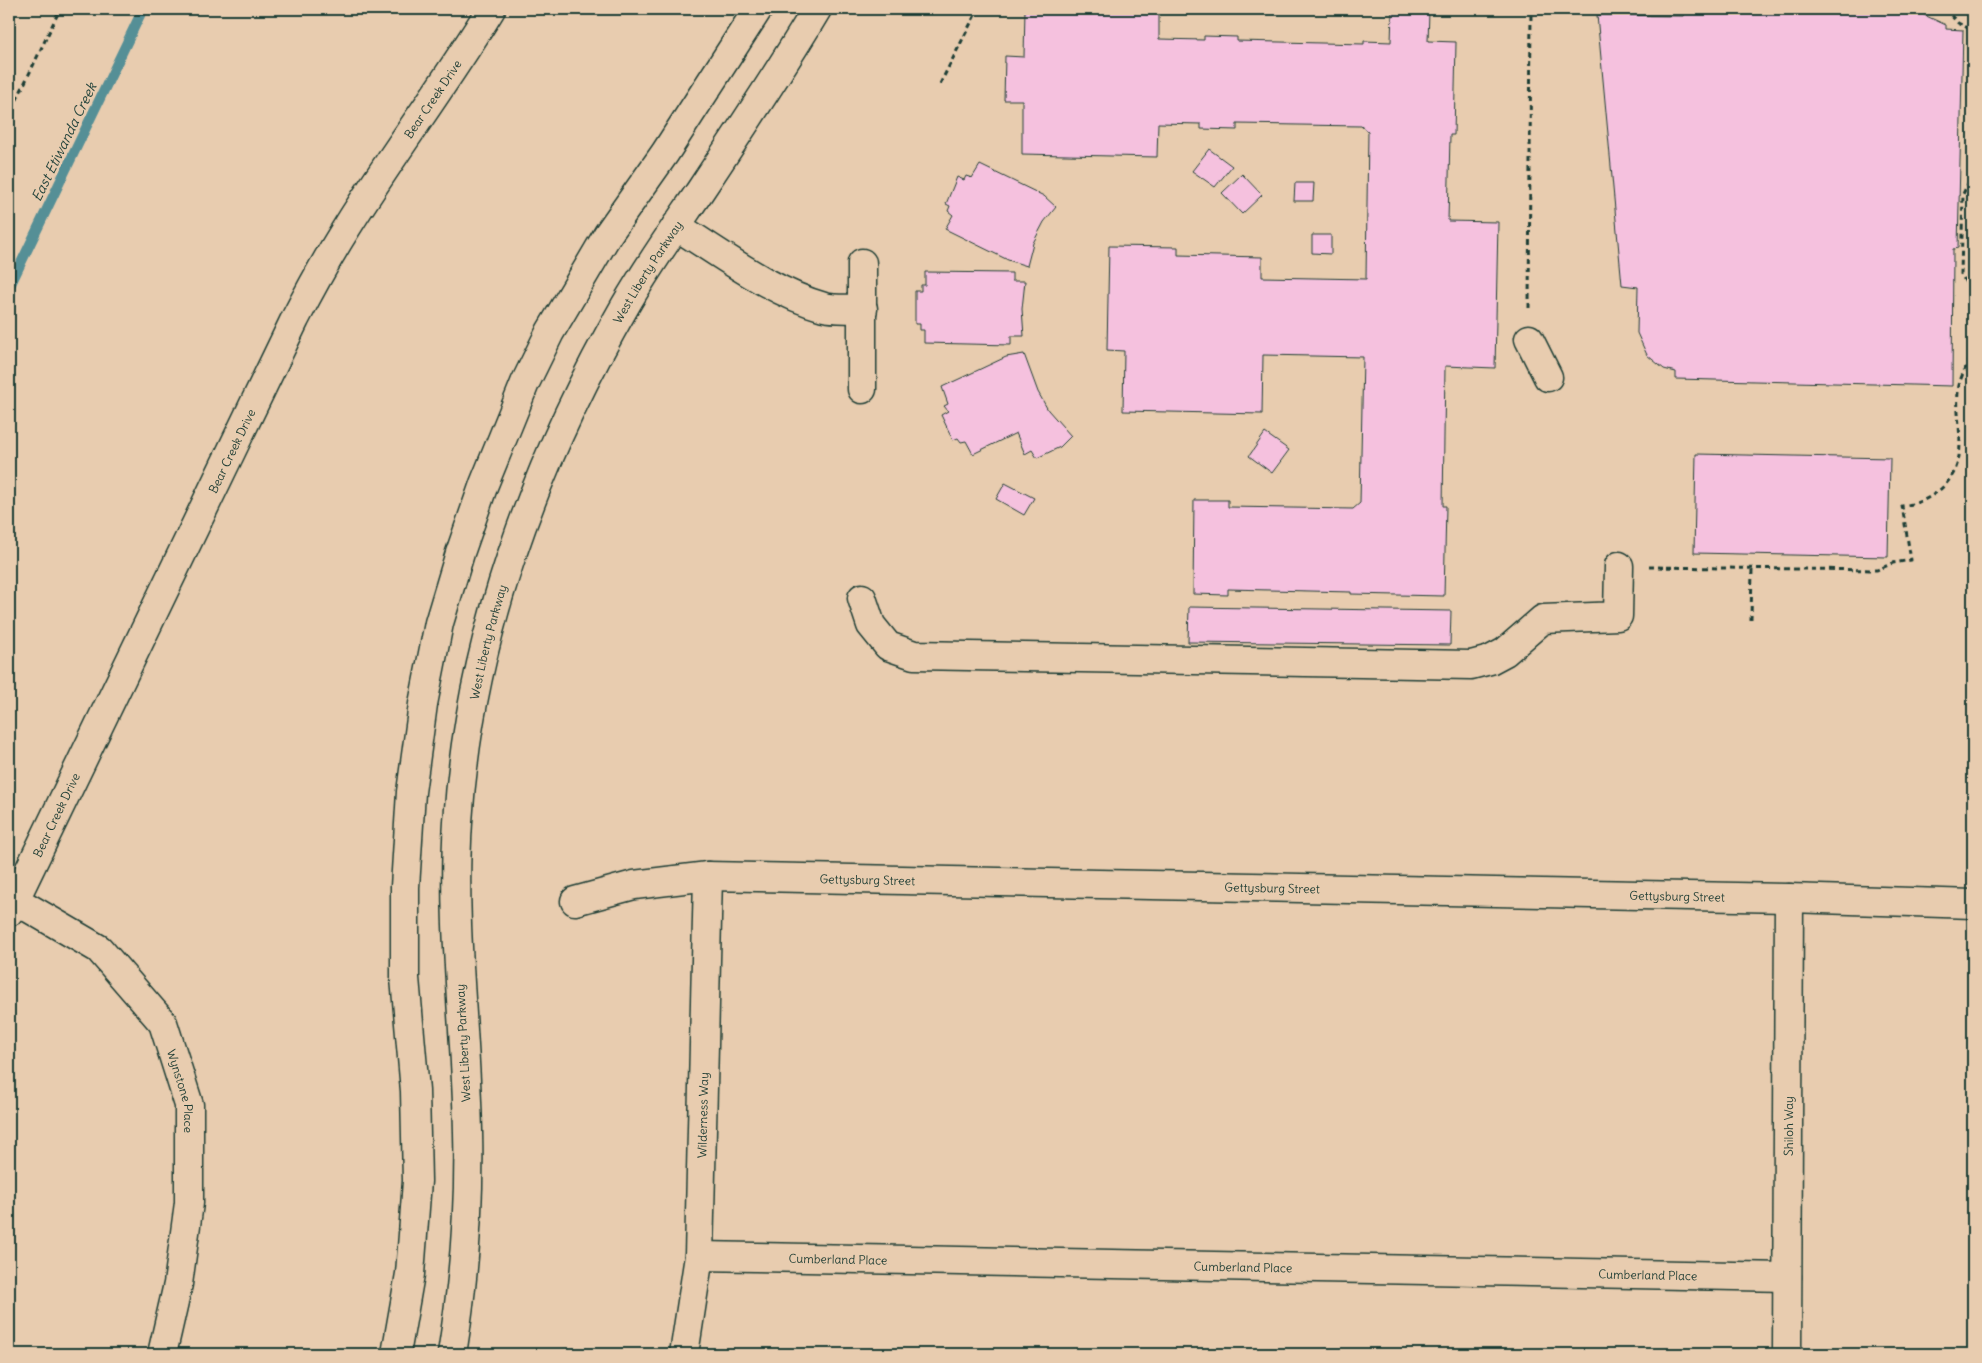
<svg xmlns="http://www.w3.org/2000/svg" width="1982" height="1363" font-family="Delius,sans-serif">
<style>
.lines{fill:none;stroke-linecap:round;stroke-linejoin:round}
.stream{stroke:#558f96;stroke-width:10}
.building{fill:#f5c1de;stroke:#1f3d34}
.minor-casing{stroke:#1f3d34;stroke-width:31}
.path{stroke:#1f3d34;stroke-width:3;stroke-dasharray:5 4;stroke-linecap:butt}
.minor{stroke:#e8ccaf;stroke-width:28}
.labels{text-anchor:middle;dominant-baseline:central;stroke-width:5;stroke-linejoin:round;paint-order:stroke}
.street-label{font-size:12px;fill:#1f3d34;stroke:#e8ccaf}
.water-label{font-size:14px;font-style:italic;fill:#24443c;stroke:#e8ccaf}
</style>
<rect width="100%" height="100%" fill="#e8ccaf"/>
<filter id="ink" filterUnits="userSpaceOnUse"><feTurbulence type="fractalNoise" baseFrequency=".02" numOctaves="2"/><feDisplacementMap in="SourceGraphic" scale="10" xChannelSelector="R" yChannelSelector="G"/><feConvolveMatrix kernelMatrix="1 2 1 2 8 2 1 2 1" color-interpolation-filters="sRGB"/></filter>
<g filter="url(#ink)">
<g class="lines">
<!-- stream -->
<polyline class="stream" points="9,288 143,9"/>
</g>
<!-- building -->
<g class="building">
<polygon points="1025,9 1159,9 1159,39 1204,40 1204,36 1237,37 1237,41 1364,44 1364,41 1391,42 1392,12 1429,12 1428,41 1456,42 1454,135 1450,135 1448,221 1498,222 1495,368 1445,366 1443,506 1446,506 1444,596 1351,594 1351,592 1228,589 1228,595 1193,594 1194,500 1228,500 1228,507 1353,509 1360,503 1363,357 1263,355 1262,414 1123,411 1124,351 1107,350 1109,246 1178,247 1178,255 1262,257 1262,277 1366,279 1368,132 1361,126 1237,124 1237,130 1201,129 1201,124 1158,123 1157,157 1022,154 1022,100 1004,100 1005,56 1024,57"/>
<polygon points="1684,9 1911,9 1946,25 1946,29 1963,30 1958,248 1953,249 1952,386 1676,379 1676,372 1664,369 1647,355 1637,333 1638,287 1622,285 1597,15 1684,16"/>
<polygon points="1209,149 1232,166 1215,187 1192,171"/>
<polygon points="980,165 1044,196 1056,207 1044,222 1033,243 1027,266 1008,260 945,229 953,215 948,211 950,206 946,204 957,177 964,180 966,176 972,178"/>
<polygon points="1242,174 1262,195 1242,214 1222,193"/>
<polygon points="1295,183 1314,183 1313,201 1294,201"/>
<polygon points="1312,235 1331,235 1331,254 1312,253"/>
<polygon points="925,272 1012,273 1012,281 1025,281 1022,309 1024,336 1011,336 1011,345 924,343 924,330 920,330 920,324 915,324 915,291 921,291 921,285 925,285"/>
<polygon points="1024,354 1038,392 1048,410 1071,436 1060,447 1037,458 1032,450 1025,454 1016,433 973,454 966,441 961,442 958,438 953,440 941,415 948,411 944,406 948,404 942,387 1006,357"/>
<polygon points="1265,433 1289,450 1272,473 1249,456"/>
<polygon points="1696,454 1890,458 1888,557 1694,553"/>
<polygon points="1005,483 1034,498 1024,515 996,499"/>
<polygon points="1189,607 1451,611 1450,645 1188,642"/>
</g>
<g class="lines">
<defs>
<g id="minor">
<path d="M 676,226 C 723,255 771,292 824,307 C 836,310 851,308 863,309"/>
<polyline points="862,263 862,389"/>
<polyline points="1529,339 1548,377"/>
<polyline points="862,598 871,625 888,646 914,655 1471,665 1490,660 1505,652 1543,619 1618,616 1619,566"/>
<path id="s1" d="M 15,900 L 99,949 L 163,1023 L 189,1105 L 189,1203 L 178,1284 L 162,1354"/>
<path id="s2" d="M 575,901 L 634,885 L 708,876 L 1789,898 L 1973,904"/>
<path id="s3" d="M 9,912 L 295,319 C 311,288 328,257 347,227 C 393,153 446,83 491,9"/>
<path id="s4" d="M 699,1256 L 1787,1277"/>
<polyline points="396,1354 410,1274 417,1181 415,1091 405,978 405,887 411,792 423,704 439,623 460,553 484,484 525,383 550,332 608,234 665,153 758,9"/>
<path id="s5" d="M 452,1354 C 464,1279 470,1208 468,1132 C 466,1029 451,926 458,822 C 469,640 535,463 625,306 C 648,266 675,228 700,191 C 740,131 780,71 817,9"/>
<path id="s6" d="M 684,1354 L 699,1256 L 708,876"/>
<path id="s7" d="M 1787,1354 L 1789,898"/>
</g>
</defs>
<!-- minor casing -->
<use href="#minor" class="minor-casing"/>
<!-- path -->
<g class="path">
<polyline points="1945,9 1958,23 1970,29 1973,37"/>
<polyline points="940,84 978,9"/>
<polyline points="9,116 60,9"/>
<polyline points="1973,173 1963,194 1961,274 1973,295"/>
<polyline points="1529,308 1531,9"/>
<path d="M 1649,567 L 1877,570 L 1893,563 L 1911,560 L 1902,506 C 1916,504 1926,500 1937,492 C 1973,464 1955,430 1958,392 C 1959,378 1967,366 1973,353"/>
<polyline points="1751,620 1752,568"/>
</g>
<!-- minor -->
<use href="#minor" class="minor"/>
</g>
</g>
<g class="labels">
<!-- street labels -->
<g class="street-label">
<text stroke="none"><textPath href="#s3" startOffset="918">Bear Creek Drive</textPath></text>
<text stroke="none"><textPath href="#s5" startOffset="1121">West Liberty Parkway</textPath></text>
<text stroke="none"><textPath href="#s3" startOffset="512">Bear Creek Drive</textPath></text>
<text stroke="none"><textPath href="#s5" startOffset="716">West Liberty Parkway</textPath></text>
<text stroke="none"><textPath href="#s3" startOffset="108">Bear Creek Drive</textPath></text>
<text stroke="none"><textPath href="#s2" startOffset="295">Gettysburg Street</textPath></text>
<text stroke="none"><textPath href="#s2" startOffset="700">Gettysburg Street</textPath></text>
<text stroke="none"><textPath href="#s2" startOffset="1105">Gettysburg Street</textPath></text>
<text transform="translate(463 1043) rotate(-93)">West Liberty Parkway</text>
<text stroke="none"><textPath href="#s1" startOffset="266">Wynstone Place</textPath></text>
<text stroke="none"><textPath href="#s6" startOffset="240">Wilderness Way</textPath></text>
<text stroke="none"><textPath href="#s7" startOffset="228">Shiloh Way</textPath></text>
<text stroke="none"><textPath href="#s4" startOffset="139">Cumberland Place</textPath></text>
<text stroke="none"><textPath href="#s4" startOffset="544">Cumberland Place</textPath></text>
<text stroke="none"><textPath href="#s4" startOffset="949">Cumberland Place</textPath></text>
</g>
<!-- water labels -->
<g class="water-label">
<text transform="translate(64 142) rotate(-64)">East Etiwanda Creek</text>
</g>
</g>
<!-- margin -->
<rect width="1982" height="1363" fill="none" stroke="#e8ccaf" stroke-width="30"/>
<rect x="15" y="15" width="1952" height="1333" fill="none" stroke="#1f3d34" stroke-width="2" filter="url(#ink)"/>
</svg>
